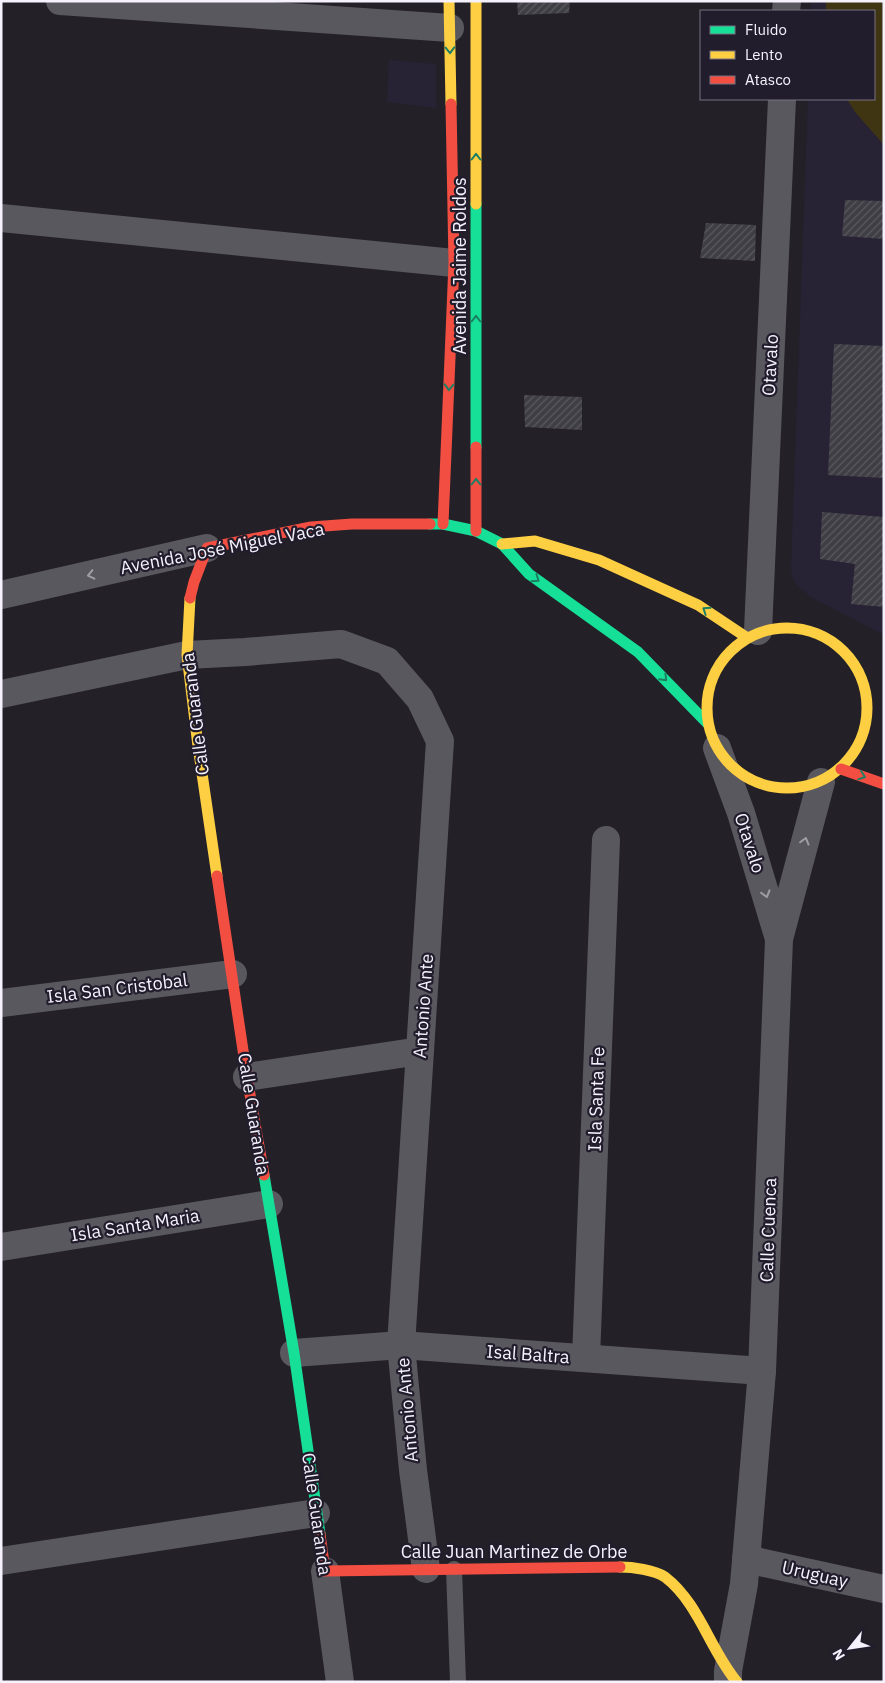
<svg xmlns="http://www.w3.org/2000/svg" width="885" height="1683" font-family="'IBM Plex Sans',sans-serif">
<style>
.built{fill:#282235}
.grass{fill:#403512}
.building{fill:url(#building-hatch)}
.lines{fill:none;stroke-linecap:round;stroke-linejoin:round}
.lane{stroke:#5a585f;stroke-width:16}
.street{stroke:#5a585f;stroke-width:28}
.fast{stroke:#16e098;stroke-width:11}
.slow{stroke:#ffcf43;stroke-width:11}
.jam{stroke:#f24e42;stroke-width:11}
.oneway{stroke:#1c7e62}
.oneway2{stroke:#a09da6}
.labels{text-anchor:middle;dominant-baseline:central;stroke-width:4.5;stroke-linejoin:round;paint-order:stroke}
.street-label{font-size:18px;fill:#f5f2fd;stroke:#221d2c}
</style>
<defs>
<pattern id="building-hatch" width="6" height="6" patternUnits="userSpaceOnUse" patternTransform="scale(1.25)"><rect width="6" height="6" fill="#403e45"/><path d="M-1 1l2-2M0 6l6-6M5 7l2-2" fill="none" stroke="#5c5a61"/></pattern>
</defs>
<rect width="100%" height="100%" fill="#232028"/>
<!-- built -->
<g class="built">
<polygon points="811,1 884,1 884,635 811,597 797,585 793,579 791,570 808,99 874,99 874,11 811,11"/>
<polygon points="389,60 436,64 436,108 387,102"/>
</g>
<!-- grass -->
<polygon class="grass" points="826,1 884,1 884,145 855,112 847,99 874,99 874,11 826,11"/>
<!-- building -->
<g class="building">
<polygon points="517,1 570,1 569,13 518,15"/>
<polygon points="845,200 884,201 884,239 842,236"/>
<polygon points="706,223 756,225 755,261 700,258"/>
<polygon points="834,344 884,346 884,478 828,475"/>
<polygon points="524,395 582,397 582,430 525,427"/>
<polygon points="822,512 884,517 884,607 851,604 855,564 820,559"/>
</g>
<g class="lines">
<!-- lane -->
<polyline class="lane" points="454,1569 458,1682"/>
<!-- street -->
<g class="street">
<polyline points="60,1 450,28"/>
<polyline points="786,11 787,1"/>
<polyline points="1,218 454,263"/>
<polyline points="1,595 207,548"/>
<polyline points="758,631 782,99"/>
<polyline points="1,694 187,655 245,652 341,644 387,661 420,699 440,741 401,1345 413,1470 426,1569"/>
<polyline points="717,748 741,813 779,939"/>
<polyline points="1,1003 233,974"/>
<polyline points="247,1077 420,1051"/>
<polyline points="1,1247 269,1204"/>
<polyline points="294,1353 401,1345 762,1371"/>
<polyline points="586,1358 606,840"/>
<polyline points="746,1559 884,1589"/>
<polyline points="1,1561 316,1513"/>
<polyline points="325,1571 340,1682"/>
<polyline points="728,1682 728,1671 744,1584 762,1371 779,939 821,782"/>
</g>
<!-- fast -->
<g class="fast">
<polyline points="476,204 476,447"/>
<polyline points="430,524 443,524 476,531 502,544 529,574 638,652 708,724"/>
<polyline points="264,1175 294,1353 320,1534"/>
</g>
<!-- slow -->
<g class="slow">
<polyline points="449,1 451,104"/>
<polyline points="476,1 476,204"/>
<polyline points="502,544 535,541 599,560 698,605 746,637"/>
<polyline points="190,598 187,655 198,746 217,876"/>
<circle cx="787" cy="708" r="80"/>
<path d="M 620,1567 C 632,1567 655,1570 665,1577 C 699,1603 710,1650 737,1682"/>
</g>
<!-- jam -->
<g class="jam">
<polyline points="476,447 476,531"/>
<polyline points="443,524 454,263 451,104"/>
<polyline points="190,598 194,582 207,548 311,527 352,524 430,524"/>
<polyline points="841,769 884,784"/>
<polyline points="217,876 247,1077 264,1175"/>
<polyline points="320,1534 325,1571 620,1567"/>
</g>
</g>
<!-- one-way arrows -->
<defs><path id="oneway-chevron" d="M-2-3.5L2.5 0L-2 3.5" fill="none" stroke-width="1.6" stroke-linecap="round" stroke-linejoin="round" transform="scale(1.25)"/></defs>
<g class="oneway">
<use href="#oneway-chevron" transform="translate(450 50) rotate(89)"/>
<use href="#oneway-chevron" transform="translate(476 157) rotate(-90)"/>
<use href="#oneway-chevron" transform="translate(476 319) rotate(-90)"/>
<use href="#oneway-chevron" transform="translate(449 387) rotate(92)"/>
<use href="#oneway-chevron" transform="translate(476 482) rotate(-90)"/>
<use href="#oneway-chevron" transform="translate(536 579) rotate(35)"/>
<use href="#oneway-chevron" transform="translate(706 610) rotate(-146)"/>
<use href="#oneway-chevron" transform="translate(664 678) rotate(46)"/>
<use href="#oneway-chevron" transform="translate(862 776) rotate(19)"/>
</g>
<g class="oneway2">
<use href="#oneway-chevron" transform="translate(91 575) rotate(167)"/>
<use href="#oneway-chevron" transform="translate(805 841) rotate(-75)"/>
<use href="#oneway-chevron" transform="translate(766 894) rotate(74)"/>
</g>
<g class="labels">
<!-- street labels -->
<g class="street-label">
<text transform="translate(459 266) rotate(-90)">Avenida Jaime Roldos</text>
<text transform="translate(770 365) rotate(-87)">Otavalo</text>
<text transform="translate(222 548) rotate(-11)">Avenida José Miguel Vaca</text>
<text transform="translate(195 714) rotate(-97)">Calle Guaranda</text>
<text transform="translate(750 843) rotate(72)">Otavalo</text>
<text transform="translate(117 988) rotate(-7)">Isla San Cristobal</text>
<text transform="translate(423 1006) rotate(-86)">Antonio Ante</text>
<text transform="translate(596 1099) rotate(-88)">Isla Santa Fe</text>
<text transform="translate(254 1114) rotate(81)">Calle Guaranda</text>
<text transform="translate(135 1225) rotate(-9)">Isla Santa Maria</text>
<text transform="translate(768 1230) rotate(-88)">Calle Cuenca</text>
<text transform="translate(528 1354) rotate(4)">Isal Baltra</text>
<text transform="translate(407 1410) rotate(-95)">Antonio Ante</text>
<text transform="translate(317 1514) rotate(82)">Calle Guaranda</text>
<text x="514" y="1551">Calle Juan Martinez de Orbe</text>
<text transform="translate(815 1574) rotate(13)">Uruguay</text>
</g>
</g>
<!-- border -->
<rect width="885" height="1683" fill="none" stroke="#f5f2fd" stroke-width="5"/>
<!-- legend -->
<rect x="700" y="10" width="175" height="90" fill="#221d2c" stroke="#767280"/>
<rect x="710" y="26" width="25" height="8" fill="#16e098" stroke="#767280"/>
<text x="745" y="35" font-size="15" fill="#f5f2fd">Fluido</text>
<rect x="710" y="51" width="25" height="8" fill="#ffcf43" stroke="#767280"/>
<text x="745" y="60" font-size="15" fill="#f5f2fd">Lento</text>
<rect x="710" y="76" width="25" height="8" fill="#f24e42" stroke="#767280"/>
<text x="745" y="85" font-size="15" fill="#f5f2fd">Atasco</text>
<!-- north arrow -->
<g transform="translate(850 1648) rotate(240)" stroke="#221d2c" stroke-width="4" paint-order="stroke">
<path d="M0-4L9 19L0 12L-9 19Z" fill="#f5f2fd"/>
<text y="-8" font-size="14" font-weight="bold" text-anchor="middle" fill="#f5f2fd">N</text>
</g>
</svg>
